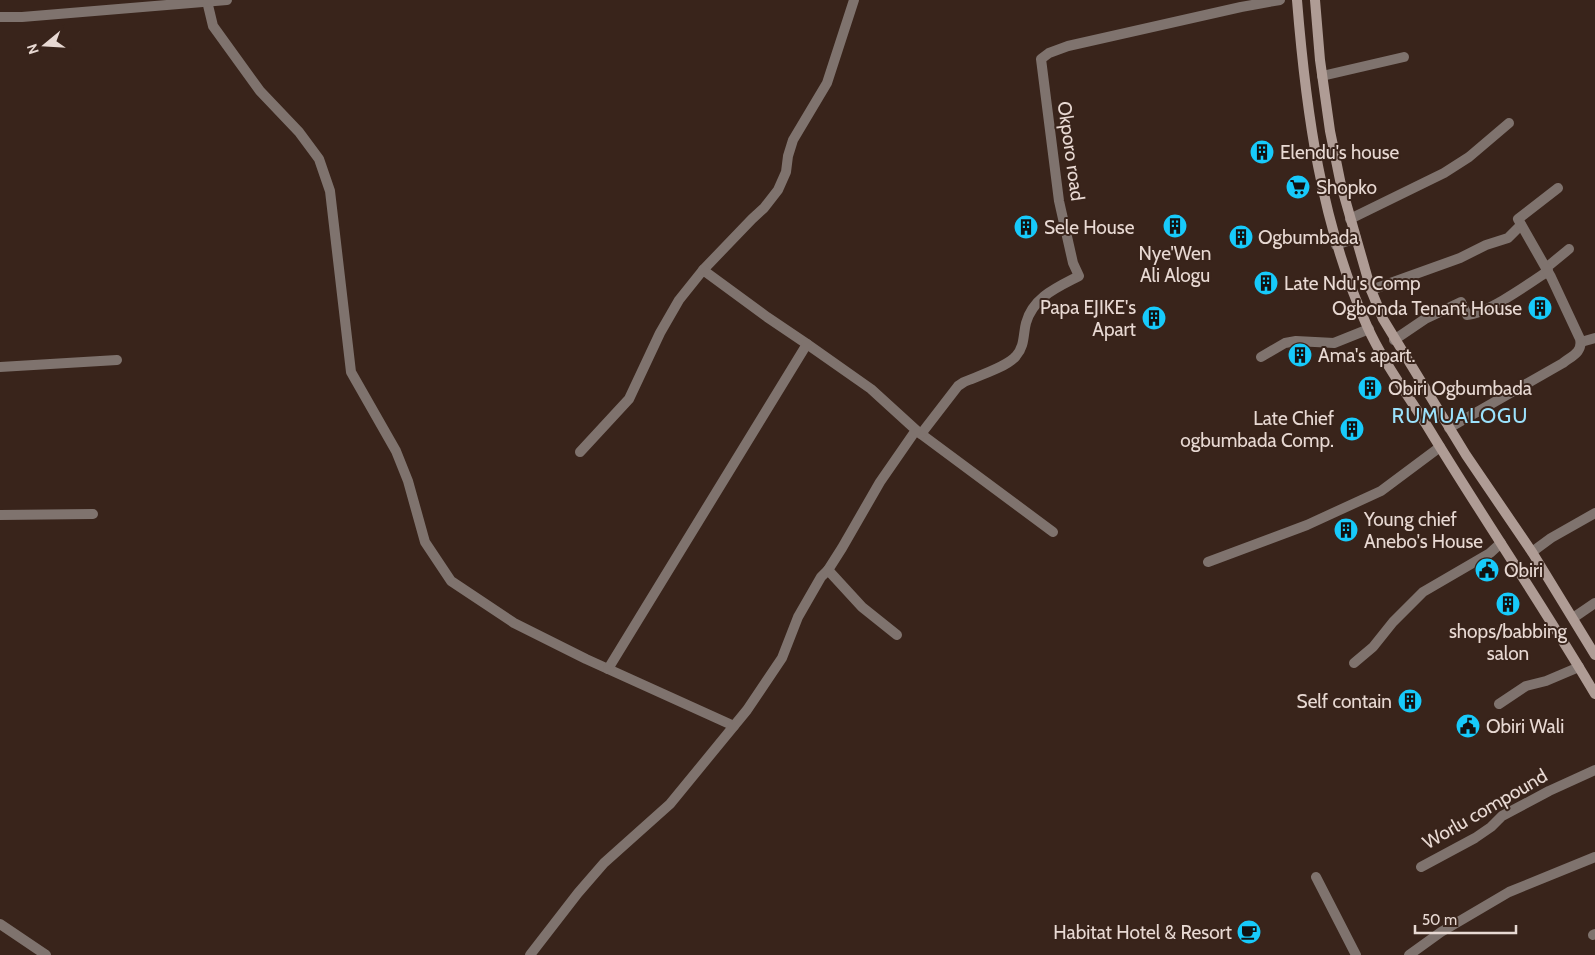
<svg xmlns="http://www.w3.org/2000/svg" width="1595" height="955" font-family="Cabin,sans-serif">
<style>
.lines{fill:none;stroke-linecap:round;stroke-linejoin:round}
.street{stroke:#7f736e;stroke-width:10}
.secondary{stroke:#af9c95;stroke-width:10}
.labels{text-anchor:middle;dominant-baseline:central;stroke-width:4;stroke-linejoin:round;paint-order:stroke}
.street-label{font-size:19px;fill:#e8d9d3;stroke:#39241b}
.poi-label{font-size:19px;fill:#e8d9d3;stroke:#39241b;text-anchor:start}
.quarter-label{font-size:21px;letter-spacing:1px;fill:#9be2fd;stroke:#39241b}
</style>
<rect width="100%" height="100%" fill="#39241b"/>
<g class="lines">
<!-- street -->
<g class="street">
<polyline points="207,1 213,26 260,91 299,132 319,159 330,191 351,372 396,451 408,481 425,542 451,581 514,623 586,659 734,726"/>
<polyline points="0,17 22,17 227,0"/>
<polyline points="1322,76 1404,57"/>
<polyline points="1350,219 1444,173 1469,157 1509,123"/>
<polyline points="1336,245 1356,238"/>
<polyline points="1546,268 1569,249"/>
<polyline points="703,270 752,219 764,208 778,190 786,172 788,156 793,140 827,83 854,0"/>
<polyline points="1371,290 1460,258 1486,245 1508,238 1521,225"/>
<path d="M 1394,340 L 1425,319 L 1461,302 L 1467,315 C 1487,314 1530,283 1548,271"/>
<polyline points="1581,342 1595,338"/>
<polyline points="1261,357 1285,343 1296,341 1334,343 1369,329"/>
<polyline points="0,367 117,360"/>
<path d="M 1449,428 L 1563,363 C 1572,356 1583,352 1580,339 L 1551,277 L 1518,219 L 1558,188"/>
<polyline points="917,431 1053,532"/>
<path d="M 921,434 L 958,386 L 964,382 C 978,376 1007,367 1016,356 C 1025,346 1023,334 1026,323 C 1033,297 1058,287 1079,276 L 1073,263 L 1059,201 L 1041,59 L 1049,53 L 1068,46 L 1241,7 L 1280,0"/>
<polyline points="580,452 629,399 660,333 679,300 703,270 767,317 807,344 871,389 916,430 880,482 842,548 828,570"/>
<polyline points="0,515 93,514"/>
<polyline points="1532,552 1551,538 1595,513"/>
<polyline points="1208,562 1307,525 1381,491 1440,447"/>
<polyline points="1573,618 1595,603"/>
<polyline points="1354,663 1373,647 1393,622 1423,592 1490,553 1501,543"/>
<polyline points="608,669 807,344"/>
<polyline points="1499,704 1526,686 1546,681 1579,667"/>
<polyline points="1421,867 1475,838 1491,827 1502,816 1549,791 1595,770"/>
<polyline points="1316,877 1356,955"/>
<polyline points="0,924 46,955"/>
<polyline points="1593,935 1595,934"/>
<polyline points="530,955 578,893 604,863 670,804 747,710 782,658 798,617 821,577 828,570 862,607 897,635"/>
<polyline points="1409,955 1441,932 1509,892 1595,857"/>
</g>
<!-- secondary -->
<g class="secondary">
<path d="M 1297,0 C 1306,112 1321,223 1367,326 C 1382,360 1409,397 1429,429 C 1483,518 1542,604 1595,694"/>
<polyline points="1315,0 1320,60 1330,131 1341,185 1371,290 1383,319 1466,455 1532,552 1595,655"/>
</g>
</g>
<!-- icons -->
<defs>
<symbol id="building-disc" viewBox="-11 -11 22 22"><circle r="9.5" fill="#17cafb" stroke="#39241b"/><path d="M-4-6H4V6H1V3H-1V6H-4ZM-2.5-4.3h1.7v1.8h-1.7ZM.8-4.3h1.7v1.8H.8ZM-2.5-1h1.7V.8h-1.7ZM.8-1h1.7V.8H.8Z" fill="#111"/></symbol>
<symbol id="supermarket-disc" viewBox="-11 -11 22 22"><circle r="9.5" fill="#17cafb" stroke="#39241b"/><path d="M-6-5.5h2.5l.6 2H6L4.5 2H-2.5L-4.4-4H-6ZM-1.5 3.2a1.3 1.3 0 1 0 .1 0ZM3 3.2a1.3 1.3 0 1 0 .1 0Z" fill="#111"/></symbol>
<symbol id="civic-disc" viewBox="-11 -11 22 22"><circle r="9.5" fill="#17cafb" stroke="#39241b"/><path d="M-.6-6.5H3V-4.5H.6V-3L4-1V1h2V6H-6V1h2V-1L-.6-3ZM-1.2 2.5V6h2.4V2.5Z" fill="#111"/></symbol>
<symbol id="cafe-disc" viewBox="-11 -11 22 22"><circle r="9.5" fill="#17cafb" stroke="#39241b"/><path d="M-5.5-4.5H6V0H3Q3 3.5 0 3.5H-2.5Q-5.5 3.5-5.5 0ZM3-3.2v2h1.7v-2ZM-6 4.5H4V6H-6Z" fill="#111"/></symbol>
</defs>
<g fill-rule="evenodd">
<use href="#building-disc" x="1248" y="138" width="28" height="28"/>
<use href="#supermarket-disc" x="1284" y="173" width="28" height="28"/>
<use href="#building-disc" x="1161" y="212" width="28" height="28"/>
<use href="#building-disc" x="1012" y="213" width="28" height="28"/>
<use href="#building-disc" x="1227" y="223" width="28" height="28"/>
<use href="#building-disc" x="1252" y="269" width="28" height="28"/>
<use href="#building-disc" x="1526" y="294" width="28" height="28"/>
<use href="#building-disc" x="1140" y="304" width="28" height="28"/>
<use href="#building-disc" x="1286" y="341" width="28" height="28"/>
<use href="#building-disc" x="1356" y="374" width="28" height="28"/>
<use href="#building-disc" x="1338" y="415" width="28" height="28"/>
<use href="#building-disc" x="1332" y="516" width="28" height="28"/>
<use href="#civic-disc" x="1473" y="556" width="28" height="28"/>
<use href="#building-disc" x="1494" y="590" width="28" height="28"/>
<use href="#building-disc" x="1396" y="687" width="28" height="28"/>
<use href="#civic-disc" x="1454" y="712" width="28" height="28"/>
<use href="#cafe-disc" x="1235" y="918" width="28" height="28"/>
</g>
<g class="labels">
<!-- street labels -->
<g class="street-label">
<text transform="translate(1071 151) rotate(82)">Okporo road</text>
<text transform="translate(1485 809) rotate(-30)">Worlu compound</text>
</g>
<!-- poi labels -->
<g class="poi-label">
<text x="1280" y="152">Elendu's house</text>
<text x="1316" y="187">Shopko</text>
<text x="1044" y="227">Sele House</text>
<text x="1258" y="237">Ogbumbada</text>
<text x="1175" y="253" text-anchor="middle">Nye'Wen<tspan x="1175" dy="22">Ali Alogu</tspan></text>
<text x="1284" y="283">Late Ndu's Comp</text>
<text x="1136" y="307" text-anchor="end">Papa EJIKE's<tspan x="1136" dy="22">Apart</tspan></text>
<text x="1522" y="308" text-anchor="end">Ogbonda Tenant House</text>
<text x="1318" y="355">Ama's apart.</text>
<text x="1388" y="388">Obiri Ogbumbada</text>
<text x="1334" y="418" text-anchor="end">Late Chief<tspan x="1334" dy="22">ogbumbada Comp.</tspan></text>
<text x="1364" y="519">Young chief<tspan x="1364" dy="22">Anebo's House</tspan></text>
<text x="1504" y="570">Obiri</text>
<text x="1508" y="631" text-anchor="middle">shops/babbing<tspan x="1508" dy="22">salon</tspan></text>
<text x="1392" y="701" text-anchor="end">Self contain</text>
<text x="1486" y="726">Obiri Wali</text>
<text x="1232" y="932" text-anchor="end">Habitat Hotel &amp; Resort</text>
</g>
<!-- quarter labels -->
<g class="quarter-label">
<text x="1460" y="415">RUMUALOGU</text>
</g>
</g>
<!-- north arrow -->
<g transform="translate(45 45) rotate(252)" stroke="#39241b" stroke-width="4" paint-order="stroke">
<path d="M0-4L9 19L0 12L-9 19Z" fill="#e8d9d3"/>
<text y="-8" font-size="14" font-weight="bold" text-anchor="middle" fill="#e8d9d3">N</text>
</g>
<!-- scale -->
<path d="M1415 925v8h101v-8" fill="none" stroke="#e8d9d3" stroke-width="2.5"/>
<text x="1422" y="925" font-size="15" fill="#e8d9d3" stroke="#39241b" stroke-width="4" paint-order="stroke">50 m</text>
</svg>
